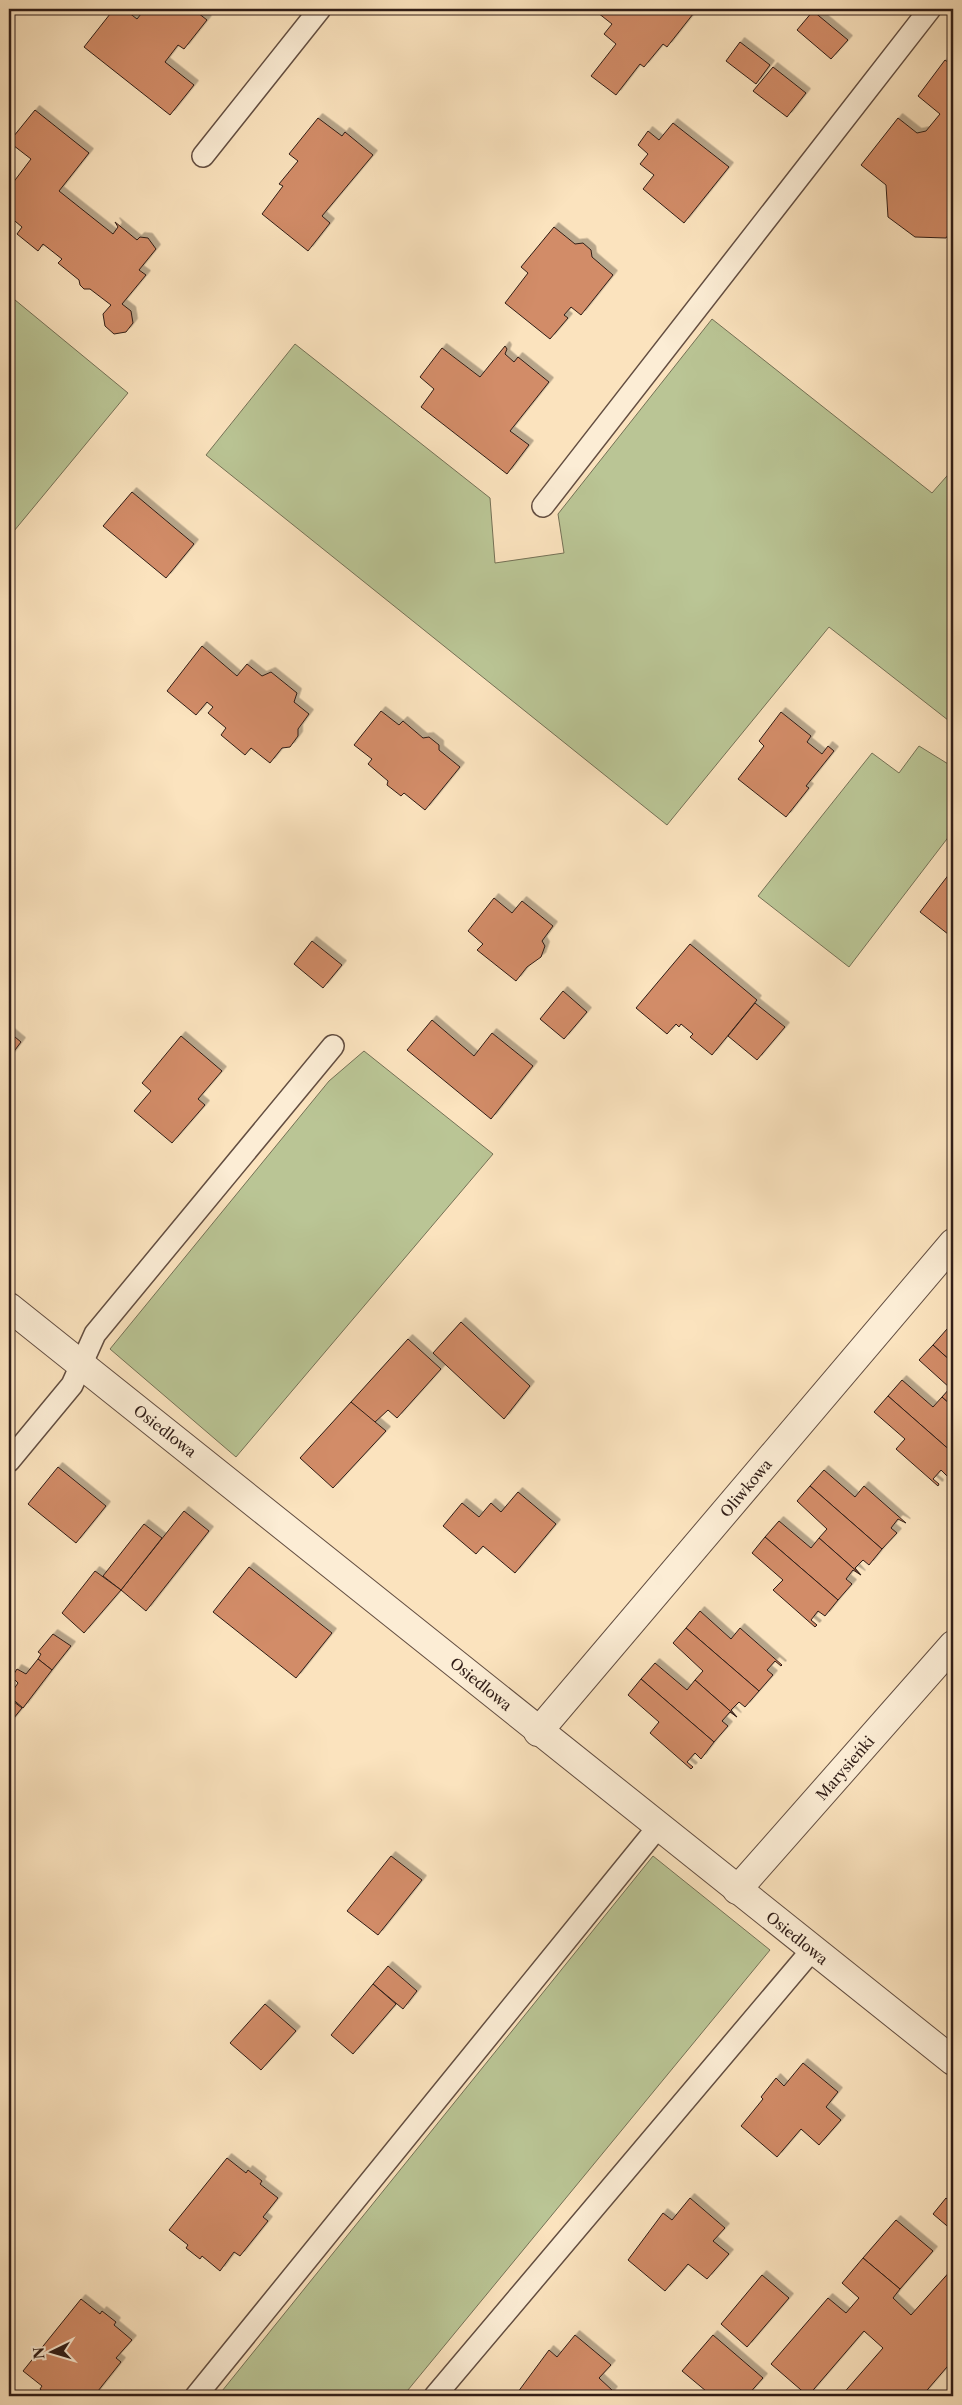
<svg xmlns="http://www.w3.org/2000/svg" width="962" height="2405" font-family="'Libre Caslon Text',serif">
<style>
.green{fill:#bac595;stroke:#757156}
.building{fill:#d28c67;stroke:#301d17;filter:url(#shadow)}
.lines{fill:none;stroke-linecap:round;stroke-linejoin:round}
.service-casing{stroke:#634e41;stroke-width:24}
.minor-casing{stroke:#634e41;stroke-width:30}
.service{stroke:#fcedd5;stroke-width:21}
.minor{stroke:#fcedd5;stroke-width:28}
.labels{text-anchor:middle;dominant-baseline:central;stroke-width:4;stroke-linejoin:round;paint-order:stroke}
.street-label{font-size:15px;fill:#301d17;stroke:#fcedd5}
</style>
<defs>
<filter id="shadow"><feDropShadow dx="4.5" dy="-4.5" stdDeviation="0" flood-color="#0004"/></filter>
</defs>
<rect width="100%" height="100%" fill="#fbe3be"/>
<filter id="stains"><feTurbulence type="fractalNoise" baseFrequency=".004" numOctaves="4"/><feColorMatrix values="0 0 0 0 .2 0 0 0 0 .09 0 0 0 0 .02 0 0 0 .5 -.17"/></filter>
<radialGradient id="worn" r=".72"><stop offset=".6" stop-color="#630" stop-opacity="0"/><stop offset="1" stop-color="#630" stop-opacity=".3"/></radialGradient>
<!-- green -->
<g class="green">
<polygon points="9,295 128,393 9,537"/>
<polygon points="712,319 932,493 953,469 953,724 829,627 667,825 206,455 295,344 490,498 495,563 564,553 558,514"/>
<polygon points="919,746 953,767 953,831 849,967 758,896 872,753 899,773"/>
<polygon points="364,1051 493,1154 236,1457 110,1349 329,1081"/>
<polygon points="653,1856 770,1950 403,2396 218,2396"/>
</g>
<!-- building -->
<g class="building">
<polygon points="114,9 124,9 137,19 145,9 193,9 207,20 184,49 178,45 165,62 194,85 170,115 84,47"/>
<polygon points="593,9 697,9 667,47 663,44 644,67 640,64 616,95 591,76 616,44 604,34 612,24"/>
<polygon points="813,11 848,40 831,59 797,30"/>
<polygon points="740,42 770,65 756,84 726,61"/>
<polygon points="945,60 953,66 953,228 946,238 915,237 888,217 886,185 861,165 898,118 917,133 926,131 940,114 918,96"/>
<polygon points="773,67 806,93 787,117 753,91"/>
<polygon points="35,110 89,153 59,191 113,234 118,227 115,222 137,240 140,237 148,238 156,249 139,270 146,275 122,304 131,311 133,323 126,332 114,334 105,326 103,314 111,305 90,289 84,289 80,285 79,280 58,263 62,259 43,244 38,251 17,234 22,227 9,216 9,188 31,159 9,142"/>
<polygon points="318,118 342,136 345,132 373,155 322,216 330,223 308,251 262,214 283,186 279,184 298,161 289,154"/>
<polygon points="673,123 729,167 684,223 643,189 654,175 640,164 648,154 638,145 648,131 659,140"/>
<polygon points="554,227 575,244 583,243 591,250 592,257 613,275 581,315 571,307 564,315 568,318 550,339 505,303 528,273 521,267"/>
<polygon points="505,346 507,349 505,354 514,362 518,357 549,382 510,431 529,445 507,474 421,407 434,389 420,377 442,348 480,377"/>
<polygon points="132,492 194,544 166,578 103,526"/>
<polygon points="202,646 237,676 247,664 262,676 271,672 297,693 294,702 309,714 298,729 298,736 290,747 282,748 270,763 251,748 245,755 221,735 226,728 208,713 213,707 207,702 196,715 167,691"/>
<polygon points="381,711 399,725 403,721 423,738 429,737 439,745 439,750 460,767 425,810 404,793 401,796 387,785 388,781 368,764 372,759 354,745"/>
<polygon points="781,712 811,736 807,742 822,754 828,746 834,751 806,786 809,788 786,817 738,779 764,746 759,741"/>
<polygon points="953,869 953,938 920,912"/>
<polygon points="494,898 512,913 522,901 553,926 542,941 545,946 541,957 527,967 516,981 477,950 483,944 468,931"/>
<polygon points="312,941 342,965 323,988 294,964"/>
<polygon points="690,944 757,1000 712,1055 690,1037 693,1034 681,1024 679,1027 676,1024 667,1034 636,1008"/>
<polygon points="563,991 587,1012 564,1039 540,1019"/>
<polygon points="755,1003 785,1027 757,1060 728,1036"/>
<polygon points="432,1020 474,1056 492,1033 533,1066 491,1119 407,1050"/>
<polygon points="9,1032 21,1042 9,1058"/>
<polygon points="181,1036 222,1071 198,1099 205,1105 172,1143 134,1111 151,1091 142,1083"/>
<polygon points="461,1322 530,1386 504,1419 433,1353"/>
<polygon points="947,1329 953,1334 953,1363 933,1345"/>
<polygon points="408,1339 441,1369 397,1418 388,1410 374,1423 351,1402"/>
<polygon points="933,1345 953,1363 953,1407 942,1397 950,1388 919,1360"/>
<polygon points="902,1380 933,1407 942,1397 953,1407 953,1453 888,1396"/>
<polygon points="888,1396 953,1453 953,1468 947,1476 941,1470 933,1479 939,1484 938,1486 896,1449 905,1439 874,1412"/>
<polygon points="351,1402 386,1431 333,1488 300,1458"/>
<polygon points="58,1467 106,1506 76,1543 28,1504"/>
<polygon points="824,1470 855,1497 864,1486 906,1523 898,1519 891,1528 897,1533 882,1549 810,1486"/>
<polygon points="810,1486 882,1549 869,1565 863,1560 855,1568 861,1575 819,1538 827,1529 797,1501"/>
<polygon points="518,1492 556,1524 515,1573 483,1546 476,1554 443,1526 462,1503 479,1517 491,1503 501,1512"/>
<polygon points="184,1511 209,1531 146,1611 121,1590"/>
<polygon points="779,1521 811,1548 819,1538 861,1575 853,1570 846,1579 852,1584 838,1600 765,1537"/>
<polygon points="144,1524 162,1538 121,1590 103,1576"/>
<polygon points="765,1537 838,1600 825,1616 818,1611 811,1620 817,1625 815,1627 773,1590 783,1580 752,1553"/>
<polygon points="249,1567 332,1633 296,1678 213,1612"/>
<polygon points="95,1571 121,1590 84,1633 62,1613"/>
<polygon points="700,1611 731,1639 740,1628 782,1665 781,1666 775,1661 767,1670 773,1675 759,1691 686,1628"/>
<polygon points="686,1628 759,1691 745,1707 739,1702 731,1710 737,1717 695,1680 703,1671 673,1643"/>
<polygon points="53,1634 71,1646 52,1670 38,1659 41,1654 38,1652"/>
<polygon points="38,1659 52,1670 23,1708 9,1696 18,1683 12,1677 17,1669 26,1674"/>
<polygon points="655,1663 687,1690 695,1680 737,1717 730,1712 722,1721 728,1726 714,1742 641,1679"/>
<polygon points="641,1679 714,1742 701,1759 695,1753 687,1762 693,1767 691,1769 650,1733 659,1722 628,1695"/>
<polygon points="9,1698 22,1708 9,1724"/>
<polygon points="391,1856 422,1880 378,1935 347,1911"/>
<polygon points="388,1966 417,1991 403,2009 373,1984"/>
<polygon points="373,1984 396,2004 353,2054 331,2035"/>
<polygon points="265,2004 296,2031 261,2070 230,2043"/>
<polygon points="803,2063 838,2092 826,2107 841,2120 819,2145 801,2129 777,2157 741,2126 763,2099 761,2097 776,2078 784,2086"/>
<polygon points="227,2158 246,2173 248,2170 262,2181 260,2184 278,2198 263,2217 268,2221 240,2256 234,2252 220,2271 202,2256 200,2259 186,2248 188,2245 169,2230"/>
<polygon points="690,2198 725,2228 713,2241 729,2254 707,2279 688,2264 665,2291 628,2260 663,2213 672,2220"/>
<polygon points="946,2198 953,2205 953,2231 933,2214"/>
<polygon points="896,2220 933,2251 900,2289 863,2258"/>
<polygon points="863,2258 900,2289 893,2298 911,2315 953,2268 953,2360 922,2396 841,2396 883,2348 864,2331 808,2396 771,2364 828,2298 846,2313 859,2298 842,2283"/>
<polygon points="762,2275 789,2298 747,2347 721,2324"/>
<polygon points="81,2299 100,2314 102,2311 116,2322 114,2325 132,2340 116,2358 121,2362 94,2396 88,2393 85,2396 48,2396 40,2389 42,2386 23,2371"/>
<polygon points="575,2335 611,2365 599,2378 613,2391 609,2396 515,2396 549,2350 557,2357"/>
<polygon points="713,2335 763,2378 747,2396 712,2396 682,2371"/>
</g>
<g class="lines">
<defs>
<g id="service">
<polyline points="203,156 320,9"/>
<polyline points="543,506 930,9"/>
<polyline points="9,1461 72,1385 95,1334 333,1046"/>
<polyline points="196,2396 658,1827"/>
<polyline points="435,2396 812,1950"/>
</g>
<g id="minor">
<polyline points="9,1307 953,2061"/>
<polyline points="538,1732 953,1243"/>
<polyline points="737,1890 953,1645"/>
</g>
</defs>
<!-- service casing -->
<use href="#service" class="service-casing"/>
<!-- minor casing -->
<use href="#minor" class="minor-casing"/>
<!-- service -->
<use href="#service" class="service"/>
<!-- minor -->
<use href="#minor" class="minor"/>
</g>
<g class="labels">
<!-- street labels -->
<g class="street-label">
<text transform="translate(165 1431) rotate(38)">Osiedlowa</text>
<text transform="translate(746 1488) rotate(-50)">Oliwkowa</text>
<text transform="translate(481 1684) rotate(39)">Osiedlowa</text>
<text transform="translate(845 1768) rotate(-49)">Marysieńki</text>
<text transform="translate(797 1938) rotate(39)">Osiedlowa</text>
</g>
</g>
<!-- margin -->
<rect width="962" height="2405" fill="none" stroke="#fbe3be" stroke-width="30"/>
<rect x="10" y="10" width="942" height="2385" fill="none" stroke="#301d17" stroke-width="2.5"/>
<rect x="15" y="15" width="932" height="2375" fill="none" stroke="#301d17"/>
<!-- north arrow -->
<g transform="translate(52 2352) rotate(265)" stroke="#fcedd5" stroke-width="4" paint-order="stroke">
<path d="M0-4L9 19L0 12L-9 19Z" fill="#301d17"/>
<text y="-8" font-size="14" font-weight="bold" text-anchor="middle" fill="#301d17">N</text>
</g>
<rect width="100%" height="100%" filter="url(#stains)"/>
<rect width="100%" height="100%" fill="url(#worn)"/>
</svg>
